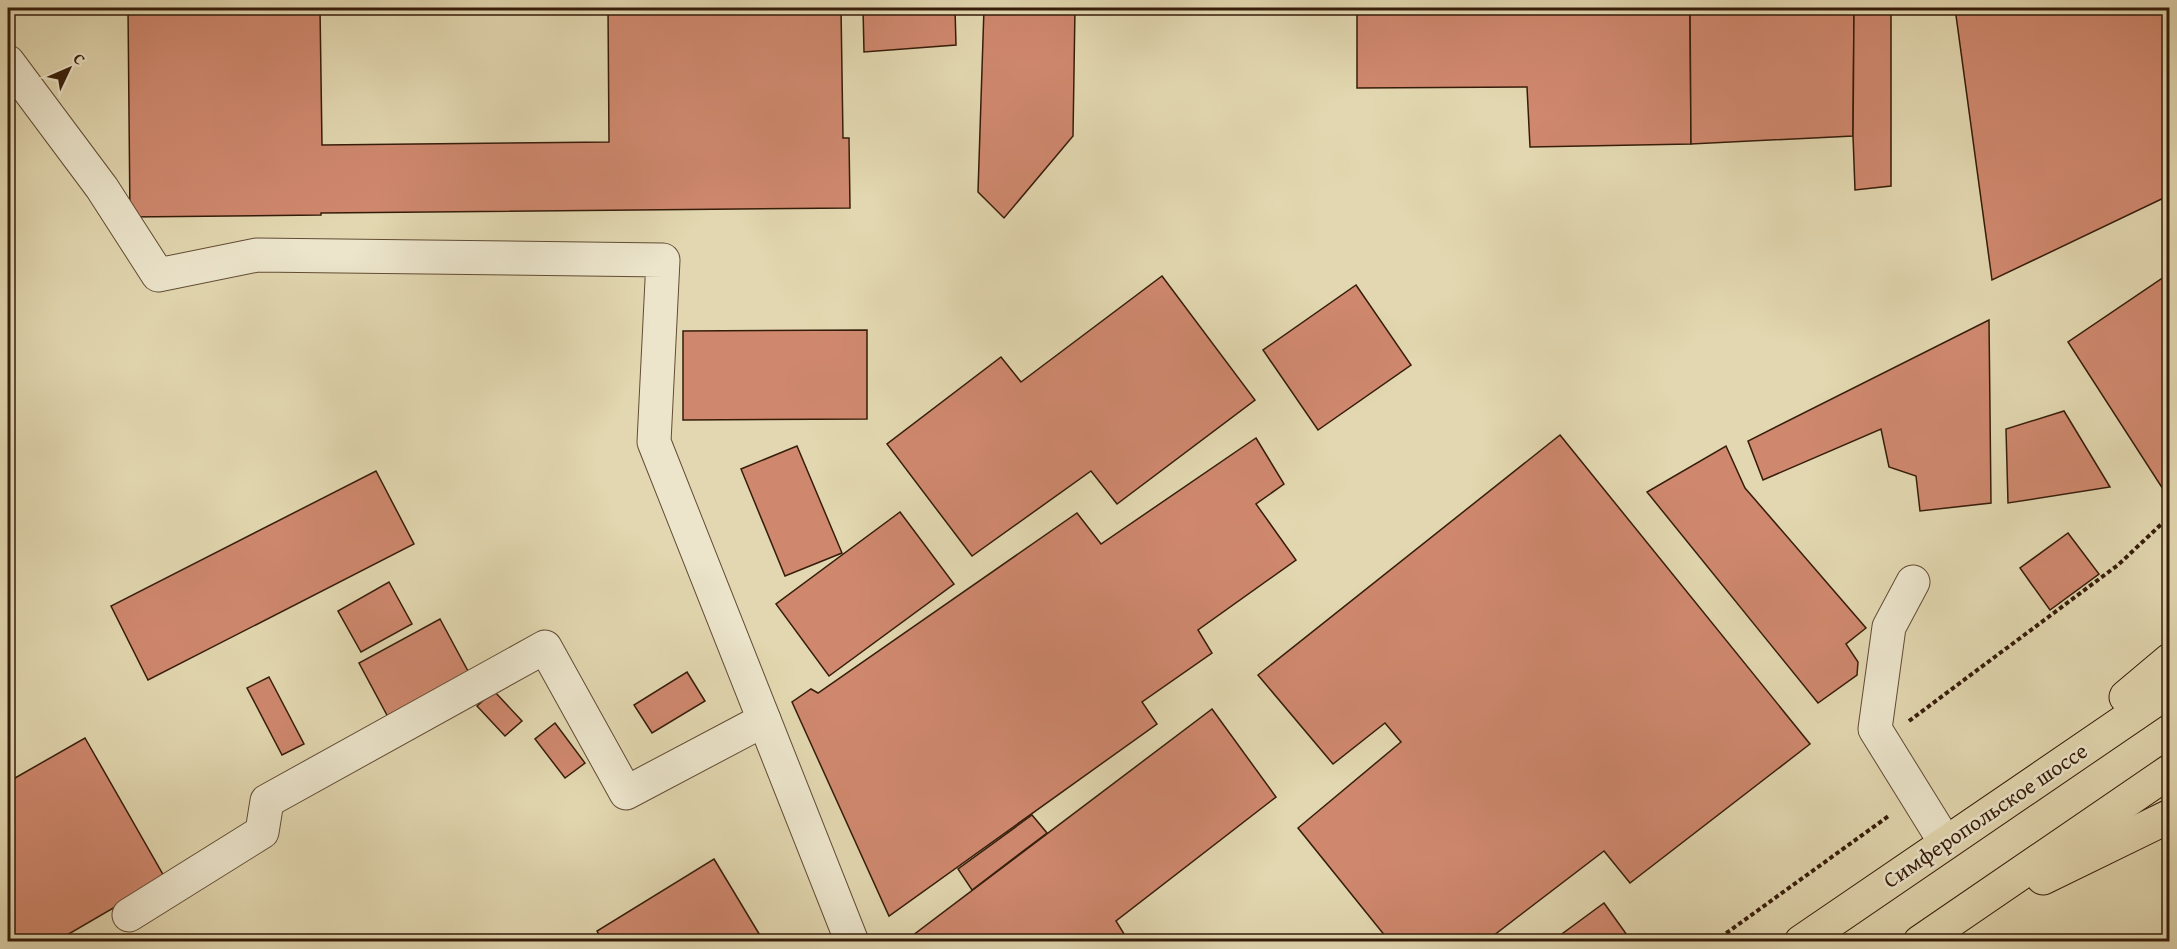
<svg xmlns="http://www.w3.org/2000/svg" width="2177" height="949" font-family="'Gentium Book Plus',serif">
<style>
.building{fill:#cf886e;stroke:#361d0a;stroke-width:1.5}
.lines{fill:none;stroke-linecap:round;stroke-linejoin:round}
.minor-casing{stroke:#614c34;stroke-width:35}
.major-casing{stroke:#361d0a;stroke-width:35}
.path{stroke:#361d0a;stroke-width:4;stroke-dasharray:4.5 3;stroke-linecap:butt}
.minor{stroke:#ece5cc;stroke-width:33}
.major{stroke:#e2d7b0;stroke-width:33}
.labels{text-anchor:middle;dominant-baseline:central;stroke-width:5;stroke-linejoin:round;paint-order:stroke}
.street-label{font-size:22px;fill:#361d0a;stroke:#ece5cc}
</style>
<rect width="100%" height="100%" fill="#e2d7b0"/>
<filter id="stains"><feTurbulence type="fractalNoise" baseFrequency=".00333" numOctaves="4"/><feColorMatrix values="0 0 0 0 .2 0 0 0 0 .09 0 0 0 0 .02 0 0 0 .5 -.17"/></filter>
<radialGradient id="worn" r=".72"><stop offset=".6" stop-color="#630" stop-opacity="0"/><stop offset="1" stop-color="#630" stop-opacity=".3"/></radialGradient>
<!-- building -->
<g class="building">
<polygon points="128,8 320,8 322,145 609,142 608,8 841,8 843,138 849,138 850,208 321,213 321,215 130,217"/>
<polygon points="863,8 955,8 956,45 864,52"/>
<polygon points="984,8 1075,8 1073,136 1004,218 978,192"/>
<polygon points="1357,8 1690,8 1691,144 1530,147 1527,87 1357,88"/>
<polygon points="1690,8 1854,8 1853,136 1691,144"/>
<polygon points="1854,8 1891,8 1891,186 1855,190 1853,136"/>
<polygon points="1955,8 2170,8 2170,195 1992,280"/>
<polygon points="2170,273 2170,500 2068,342"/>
<polygon points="1162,276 1255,400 1117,504 1091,471 972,556 887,444 1001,357 1021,382"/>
<polygon points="1356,285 1411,365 1318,430 1263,350"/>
<polygon points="1989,320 1991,503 1920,511 1916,476 1889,467 1881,429 1763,480 1748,441"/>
<polygon points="867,330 867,419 683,420 683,331"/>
<polygon points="2064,411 2110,487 2008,503 2006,429"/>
<polygon points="1560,435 1810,744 1630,883 1604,851 1485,942 1390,942 1298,828 1401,742 1385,723 1333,764 1258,675"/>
<polygon points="1256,438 1284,484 1256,504 1296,560 1198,630 1212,653 1142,702 1157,724 889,916 792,702 811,689 818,693 1077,513 1101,544"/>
<polygon points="797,446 842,553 785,576 741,469"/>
<polygon points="1726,446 1745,488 1866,628 1846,644 1858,662 1857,675 1818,703 1647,492"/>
<polygon points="376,471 414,544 148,680 111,606"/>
<polygon points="900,512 954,584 829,676 776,604"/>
<polygon points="2068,533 2099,574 2050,610 2020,568"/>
<polygon points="389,582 412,624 361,652 338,611"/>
<polygon points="440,619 469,673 388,717 359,663"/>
<polygon points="687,672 705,701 652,733 634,705"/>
<polygon points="269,677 304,744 282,755 247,688"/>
<polygon points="494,691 522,721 505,736 477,706"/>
<polygon points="1212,709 1276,797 1116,921 1129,942 904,942"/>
<polygon points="555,723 585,763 565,778 535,739"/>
<polygon points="85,738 165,878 55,942 8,942 8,782"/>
<polygon points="1032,815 1047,833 972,890 958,869"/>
<polygon points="714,859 764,942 603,942 597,931"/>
<polygon points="1604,903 1632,942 1551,942"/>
</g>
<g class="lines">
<defs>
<g id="minor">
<polyline points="8,62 102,188 158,275 257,255 663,260 654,442 852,942"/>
<polyline points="1913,582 1889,627 1875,729 1945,842"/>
<polyline points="129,915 262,832 267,801 545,647 626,793 764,720"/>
</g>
<g id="major">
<polyline points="2126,697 2170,660"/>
<polyline points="2043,878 2170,816"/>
<polyline points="1801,942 2170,690"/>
<polyline points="1920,942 2170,771"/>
</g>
</defs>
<!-- minor casing -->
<use href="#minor" class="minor-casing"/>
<!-- major casing -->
<use href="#major" class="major-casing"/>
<!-- path -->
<g class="path">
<polyline points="1909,721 2118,565 2170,516"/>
<polyline points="1714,942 1890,815"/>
</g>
<!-- minor -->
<use href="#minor" class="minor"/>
<!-- major -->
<use href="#major" class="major"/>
</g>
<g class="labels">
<!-- street labels -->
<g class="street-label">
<text transform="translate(1985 815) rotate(-34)">Симферопольское шоссе</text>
</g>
</g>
<!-- margin -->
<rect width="2177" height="949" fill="none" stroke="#e2d7b0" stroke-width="30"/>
<rect x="9" y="9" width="2159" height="931" fill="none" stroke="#361d0a" stroke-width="3"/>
<rect x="15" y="15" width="2147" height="919" fill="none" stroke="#361d0a" stroke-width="1.5"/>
<!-- north arrow -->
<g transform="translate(69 69) rotate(46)" stroke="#ece5cc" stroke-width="4.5" paint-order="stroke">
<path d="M0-4.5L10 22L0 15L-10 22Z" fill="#361d0a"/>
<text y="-9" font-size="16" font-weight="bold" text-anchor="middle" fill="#361d0a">С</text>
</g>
<rect width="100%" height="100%" filter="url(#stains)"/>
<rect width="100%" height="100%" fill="url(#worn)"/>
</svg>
